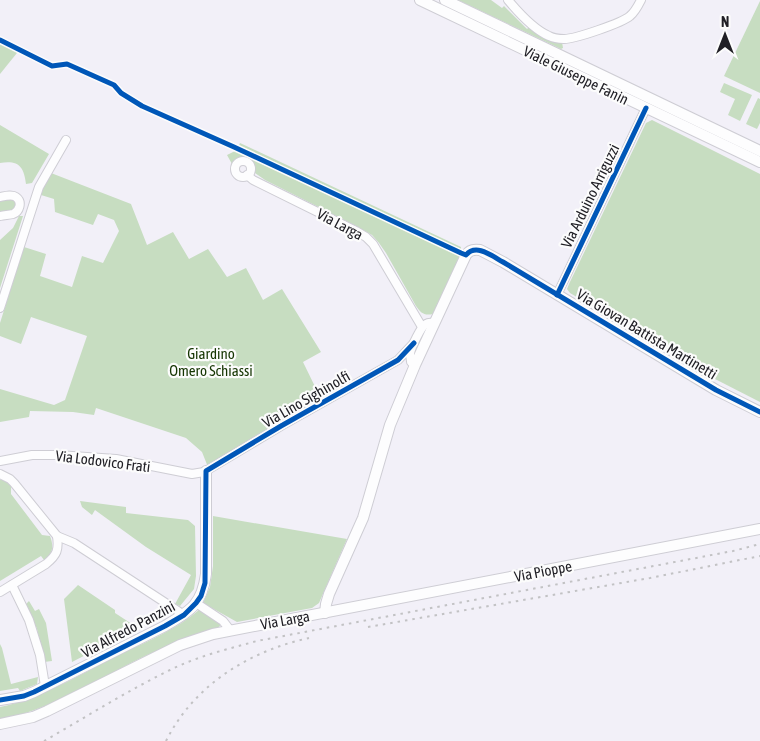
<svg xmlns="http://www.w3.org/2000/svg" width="760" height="741" font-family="'Asap Condensed',sans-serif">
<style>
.green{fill:#c7ddc1}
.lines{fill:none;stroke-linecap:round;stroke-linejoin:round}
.street-casing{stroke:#cecdd4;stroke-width:10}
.secondary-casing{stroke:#cecdd4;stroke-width:12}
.street{stroke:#fdfdfe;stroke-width:8}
.secondary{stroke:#fdfdfe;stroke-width:10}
.rail{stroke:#c2c2c4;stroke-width:2;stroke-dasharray:2.5 5;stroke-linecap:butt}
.cycleway-casing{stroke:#fcfcfc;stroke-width:8}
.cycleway{stroke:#0057b8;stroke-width:5}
.labels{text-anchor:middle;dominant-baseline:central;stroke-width:4.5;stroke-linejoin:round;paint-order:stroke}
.street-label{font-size:15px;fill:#212026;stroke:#fcfcfc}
.park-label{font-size:15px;fill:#153502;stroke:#fcfcfc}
</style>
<rect width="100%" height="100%" fill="#f2f0f8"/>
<!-- green -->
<g class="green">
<polygon points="458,0 491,0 502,8 504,6 527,29 530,26 562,42 563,48 561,49"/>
<polygon points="760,1 760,93 724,76"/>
<polygon points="0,38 21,48 0,74"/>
<polygon points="724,83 752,95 740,121 728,115 735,99 720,92"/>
<polygon points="758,98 760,99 760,123 757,129 746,124"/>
<polygon points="652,120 760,174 760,402 715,379 570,293 567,289 569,284 646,123"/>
<path d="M 0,125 L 49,154 L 32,183 L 26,184 C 24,167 19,160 0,163 Z"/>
<path d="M 240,143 L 461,247 L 460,257 L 433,314 C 424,316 421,313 416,306 L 386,253 L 379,243 L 372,235 L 356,226 L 265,180 L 255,173 L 251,161 C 244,157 238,157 232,164 L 227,155 L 237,150 Z"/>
<polygon points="51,173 131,204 147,245 173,232 189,259 208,249 227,277 246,268 263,300 282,289 321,352 303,362 324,405 208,467 202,452 186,438 96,408 94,415 73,412 30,411 29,417 0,422 0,389 54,405 65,400 87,336 31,317 21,344 0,336 0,323 24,247 46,254 40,276 72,287 82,256 103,263 119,231 114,220 98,214 93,225 55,212 54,199 41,195 45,183"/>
<polygon points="0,199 15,199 17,209 0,214"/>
<polygon points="19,216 23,216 0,288 0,240 13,228"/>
<path d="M 3,479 L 11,486 L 11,494 L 42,535 L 50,536 C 54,546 53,555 44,560 L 41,556 L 0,581 L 0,480 Z"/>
<polygon points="80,501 126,507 126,513 188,520 195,526 196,576 194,589 180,606 175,604 191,575 146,547 95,510 92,515 82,507"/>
<polygon points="213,516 347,539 319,603 312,608 237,622 203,603 210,587 213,566"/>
<polygon points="78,585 115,610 115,613 138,628 72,662 64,599"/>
<polygon points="29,601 35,611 39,609 46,623 52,661 44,662 37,629 26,604"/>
<path d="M 199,610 L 220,622 L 221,624 L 219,627 C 192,635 166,646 141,658 C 95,681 51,709 0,720 L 0,707 C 43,698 80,674 119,655 C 147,641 176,630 199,610 Z"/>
<polygon points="0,644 2,648 11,684 38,677 37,684 20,691 18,688 0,691"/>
</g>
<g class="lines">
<defs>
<g id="street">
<path d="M 508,0 C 518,12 535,30 549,36 C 553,38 559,39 564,39 C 575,39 622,23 630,16 C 635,12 638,6 641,0"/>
<circle cx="243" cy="169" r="8"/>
<polyline points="247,175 253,180 356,231 366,237 373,244 422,327"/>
<path d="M 0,197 C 5,196 12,194 16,197 C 23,202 19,212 13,214 C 9,215 4,215 0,216"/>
<polyline points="557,295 646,108"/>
<polyline points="0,308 39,187 66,140"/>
<path d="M 415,365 L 411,362 C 411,359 410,356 410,353 C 411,348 421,326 426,324 C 429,322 431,323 434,323"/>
<polyline points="0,461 32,455 58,455 116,459 192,474 204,472 281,426 398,360 414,343"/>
<polyline points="0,474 10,479 14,483 57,536 74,543 184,615"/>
<polyline points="12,585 29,620 40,655 45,686"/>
<path d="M 0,592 L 46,564 C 57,555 59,550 57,536"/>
<polyline points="196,603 223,621 230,630"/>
</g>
<g id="secondary">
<polyline points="420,0 760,162"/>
<polyline points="445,0 760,151"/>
<path d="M 325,613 L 326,604 L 329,594 L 363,518 L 390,425 L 415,365 L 466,255 C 469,250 474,249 480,250 L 503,262 L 716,390 L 760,412"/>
<path d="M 0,700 L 24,696 L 34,692 L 165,626 C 190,611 202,605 206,574 L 206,471"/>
<polyline points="0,724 33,717 47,711 180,645 213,634 760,529"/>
</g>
</defs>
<!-- street casing -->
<use href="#street" class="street-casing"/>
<!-- secondary casing -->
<use href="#secondary" class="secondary-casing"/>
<!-- street -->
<use href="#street" class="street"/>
<!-- secondary -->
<use href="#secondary" class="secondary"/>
<!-- rail -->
<g class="rail">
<polyline points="368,627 650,578 760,556"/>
<path d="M 44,741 C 86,717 127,691 170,670 C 198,656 228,649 257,641 L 733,551 L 760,544"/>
<path d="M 166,741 C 194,685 249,651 309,638"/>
</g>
<defs>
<g id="cycleway">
<path d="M 0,40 L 52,66 L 67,64 L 114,85 L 121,93 L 142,106 L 234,147 L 461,253 L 466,255 C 476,243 492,256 503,262 L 716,390 L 760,412"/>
<polyline points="557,295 646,108"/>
<polyline points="0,700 24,696 34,692 165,626 184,615 196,603 201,596 205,583 206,471 281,426 398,360 414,343"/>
</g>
</defs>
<!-- cycleway casing -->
<use href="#cycleway" class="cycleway-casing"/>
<!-- cycleway -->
<use href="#cycleway" class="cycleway"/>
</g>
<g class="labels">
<!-- street labels -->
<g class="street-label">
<text transform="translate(576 75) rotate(26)">Viale Giuseppe Fanin</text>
<text transform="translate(590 196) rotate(-64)">Via Arduino Arriguzzi</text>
<text transform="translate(340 224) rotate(28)">Via Larga</text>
<text transform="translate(647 334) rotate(31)">Via Giovan Battista Martinetti</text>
<text transform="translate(306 399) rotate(-30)">Via Lino Sighinolfi</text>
<text transform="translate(103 461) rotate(7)">Via Lodovico Frati</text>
<text transform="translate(543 571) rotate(-11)">Via Pioppe</text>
<text transform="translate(285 620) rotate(-10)">Via Larga</text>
<text transform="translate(128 629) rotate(-28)">Via Alfredo Panzini</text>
</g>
<!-- park labels -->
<g class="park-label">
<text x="211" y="353">Giardino<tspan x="211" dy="17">Omero Schiassi</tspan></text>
</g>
</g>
<!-- north arrow -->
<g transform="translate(725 35)" stroke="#fcfcfc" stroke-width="4" paint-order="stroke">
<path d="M0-4L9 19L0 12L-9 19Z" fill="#212026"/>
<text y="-8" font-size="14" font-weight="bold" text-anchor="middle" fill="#212026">N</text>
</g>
</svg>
